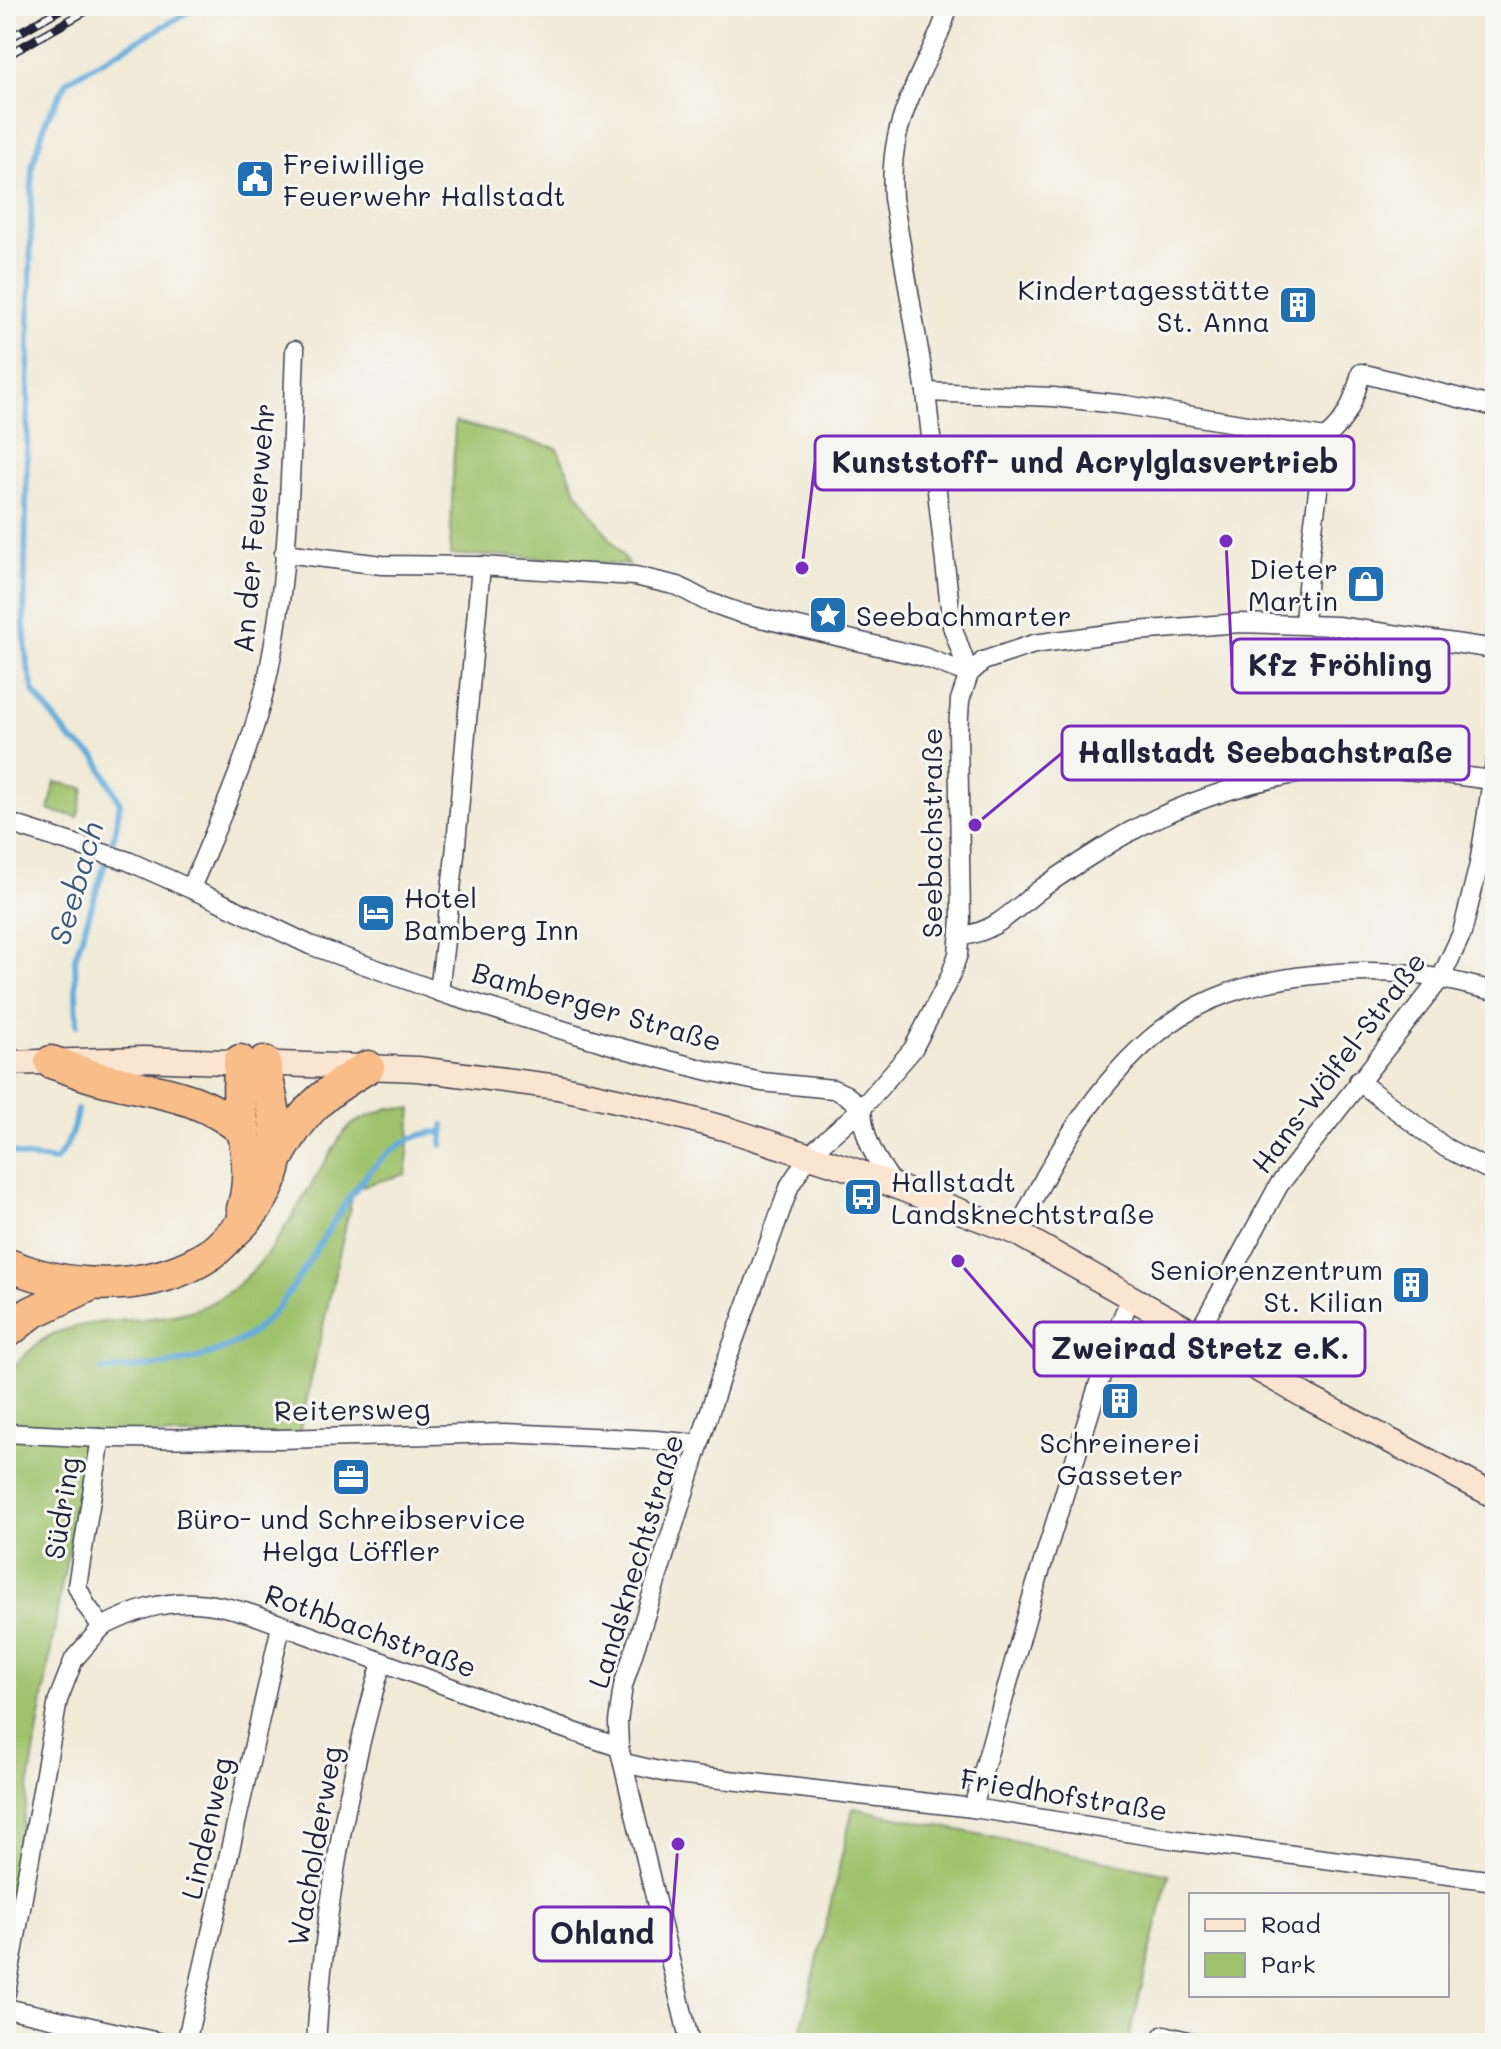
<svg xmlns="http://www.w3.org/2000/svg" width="1501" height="2049" font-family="Mali,sans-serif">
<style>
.green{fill:#9fc26c;stroke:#607254;stroke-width:2}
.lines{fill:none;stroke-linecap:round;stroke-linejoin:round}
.stream{stroke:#63acdb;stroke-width:6}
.street-casing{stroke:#414052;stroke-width:21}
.secondary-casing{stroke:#414052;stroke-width:27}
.highway-casing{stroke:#414052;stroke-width:35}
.street{stroke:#fff;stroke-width:18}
.secondary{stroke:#fce5d0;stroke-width:24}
.highway{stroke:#f8bd89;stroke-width:32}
.rail-casing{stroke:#22223b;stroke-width:9}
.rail{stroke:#f6f6f2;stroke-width:6;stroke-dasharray:18;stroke-linecap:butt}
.labels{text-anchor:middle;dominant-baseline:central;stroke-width:6;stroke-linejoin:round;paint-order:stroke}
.poi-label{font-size:28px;fill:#22223b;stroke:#f6f6f2;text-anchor:start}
.street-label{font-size:28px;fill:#22223b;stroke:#f6f6f2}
.water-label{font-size:30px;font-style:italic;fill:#3c597b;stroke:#f6f6f2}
.leader{fill:none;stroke:#7b2cbf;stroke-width:3}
.callout-dot{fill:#7b2cbf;stroke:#f6f6f2;stroke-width:3}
.callout{fill:#f6f6f2;stroke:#7b2cbf;stroke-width:3}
.callout-label{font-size:30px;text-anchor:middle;font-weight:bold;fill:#22223b}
</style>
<rect width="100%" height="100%" fill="#f6f6f2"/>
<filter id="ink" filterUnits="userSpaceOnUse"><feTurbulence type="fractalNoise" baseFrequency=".0125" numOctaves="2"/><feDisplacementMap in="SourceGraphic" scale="16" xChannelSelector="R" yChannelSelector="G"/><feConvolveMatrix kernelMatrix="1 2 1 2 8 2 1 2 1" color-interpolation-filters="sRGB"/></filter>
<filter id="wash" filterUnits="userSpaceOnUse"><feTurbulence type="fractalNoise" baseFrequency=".006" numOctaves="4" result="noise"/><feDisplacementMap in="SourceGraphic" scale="32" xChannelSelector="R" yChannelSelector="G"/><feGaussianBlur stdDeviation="1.8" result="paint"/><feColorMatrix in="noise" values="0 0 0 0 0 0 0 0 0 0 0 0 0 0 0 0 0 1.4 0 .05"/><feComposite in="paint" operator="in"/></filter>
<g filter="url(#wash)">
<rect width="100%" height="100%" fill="#f0ead6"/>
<!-- green -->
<g class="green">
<polygon points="455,422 557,448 577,492 629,565 516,556 450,555"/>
<polygon points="55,782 84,788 78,817 49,811"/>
<path d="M 389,1108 L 412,1109 L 406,1174 L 354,1188 L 298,1438 L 93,1434 L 61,1588 L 6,1926 L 6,1374 C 21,1360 38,1339 58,1332 C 111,1313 168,1328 218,1299 C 270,1268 294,1209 326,1161 C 333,1151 340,1133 350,1126 C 361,1118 376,1114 389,1108 Z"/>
<polygon points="853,1808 1169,1874 1128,2043 798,2043"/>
</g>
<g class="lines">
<!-- stream -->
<g class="stream">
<polyline points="77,1025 75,958 115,833 120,803 96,757 71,740 34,692 27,664 24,625 32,167 46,120 68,80 199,6"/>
<polyline points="442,1145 444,1125"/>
<path d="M 6,1150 L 22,1156 L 55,1161 C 69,1145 74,1130 77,1110"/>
<path d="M 102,1370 C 152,1367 211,1364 253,1332 C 317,1284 355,1130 443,1132"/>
</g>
</g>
</g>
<g filter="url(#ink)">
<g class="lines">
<defs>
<g id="street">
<path d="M 948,6 C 943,31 929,53 919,76 C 899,120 890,150 893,198 L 926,392 L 952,626 L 969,674"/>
<polyline points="926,392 1053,397 1126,405 1325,438"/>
<polyline points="284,553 382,565 481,566 635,576 678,586 706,601 740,613 924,657 969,674"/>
<path d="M 1304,623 L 1310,552 L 1325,438 C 1348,420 1354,400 1361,373 L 1495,407"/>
<polyline points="6,822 128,861 218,901 310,945 451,996 625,1049 709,1071 762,1082 833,1089 846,1095 862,1108"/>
<path d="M 191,888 C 221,817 255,742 270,665 C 290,562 291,454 295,350"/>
<path d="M 960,936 C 996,933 1015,908 1042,888 C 1060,875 1079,863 1098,851 C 1172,802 1281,766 1370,768 C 1411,769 1452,775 1492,780"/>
<polyline points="439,992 455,855 481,566"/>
<polyline points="1358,1081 1446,1148 1495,1173"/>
<path d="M 862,1108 C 863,1139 876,1160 894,1185"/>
<path d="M 1017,1233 C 1056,1147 1122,1038 1213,999 C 1268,975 1352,968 1411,974 C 1440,977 1467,985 1495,991"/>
<polyline points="1197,1335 1279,1185 1441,978 1462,933 1479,864 1495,762"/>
<polyline points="6,1433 101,1438 279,1439 505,1433 655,1440 698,1444"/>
<path d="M 102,1627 C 133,1611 161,1601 196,1603 C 239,1605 284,1627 325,1641 C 423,1676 519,1715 619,1747"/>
<polyline points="624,1763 668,1773 973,1808 1177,1840 1495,1881"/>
<polyline points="973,1808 1033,1594 1108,1354 1130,1298"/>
<polyline points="6,1993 58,1700 74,1659 102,1627 86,1605 77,1586 101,1438"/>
<polyline points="6,2008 163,2043"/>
<polyline points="186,2043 281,1626"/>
<path d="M 316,2043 C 324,1914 346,1785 382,1662"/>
<polyline points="690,2043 619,1747 618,1722 623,1686 721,1376 790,1185 810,1154 862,1108 913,1049 950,977 958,954 961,919 958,731 960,700 969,674 983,661 1034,644 1123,632 1240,623 1337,626 1495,649"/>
<polyline points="1162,2043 1164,2035 1195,2043"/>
</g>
<polyline id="secondary" points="6,1063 143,1059 418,1069 558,1087 630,1103 727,1129 853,1170 1017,1233 1305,1396 1495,1496"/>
<g id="highway">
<path d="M 240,1061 C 240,1076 238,1092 240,1107 C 245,1144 254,1172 243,1209"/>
<path d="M 51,1062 C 67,1067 82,1074 98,1078 C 155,1093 196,1092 244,1131"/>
<path d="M 276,1160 C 302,1112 321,1094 368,1067"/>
<path d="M 6,1264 C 69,1291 154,1293 212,1253 C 220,1247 227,1239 234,1232 C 254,1214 273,1187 276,1159 C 280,1129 269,1093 264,1062"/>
<polyline points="6,1333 31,1313 92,1284"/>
</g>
</defs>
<!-- street casing -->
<use href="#street" class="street-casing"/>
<!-- secondary casing -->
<use href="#secondary" class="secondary-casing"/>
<!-- highway casing -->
<use href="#highway" class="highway-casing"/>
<!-- street -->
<use href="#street" class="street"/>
<!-- secondary -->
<use href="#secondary" class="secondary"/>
<!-- highway -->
<use href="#highway" class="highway"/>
<defs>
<g id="rail">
<polyline points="6,40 66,6"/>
<polyline points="6,56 95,6"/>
</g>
</defs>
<!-- rail casing -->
<use href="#rail" class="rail-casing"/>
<!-- rail -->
<use href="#rail" class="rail"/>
</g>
</g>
<!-- icons -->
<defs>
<symbol id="civic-square" viewBox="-11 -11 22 22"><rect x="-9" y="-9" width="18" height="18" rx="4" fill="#1f6fb2" stroke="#f6f6f2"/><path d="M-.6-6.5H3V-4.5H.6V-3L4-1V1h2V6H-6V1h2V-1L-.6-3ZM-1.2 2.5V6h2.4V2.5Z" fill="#fff"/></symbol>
<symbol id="building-square" viewBox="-11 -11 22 22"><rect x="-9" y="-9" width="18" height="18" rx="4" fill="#1f6fb2" stroke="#f6f6f2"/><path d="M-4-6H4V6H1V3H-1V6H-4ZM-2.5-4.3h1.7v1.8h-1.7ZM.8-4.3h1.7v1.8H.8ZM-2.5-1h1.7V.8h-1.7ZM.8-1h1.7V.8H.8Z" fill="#fff"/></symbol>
<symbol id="shop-square" viewBox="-11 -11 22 22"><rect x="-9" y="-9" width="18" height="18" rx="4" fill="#1f6fb2" stroke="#f6f6f2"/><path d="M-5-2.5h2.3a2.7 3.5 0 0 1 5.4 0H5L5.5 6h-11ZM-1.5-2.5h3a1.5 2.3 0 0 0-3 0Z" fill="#fff"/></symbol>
<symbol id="sight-square" viewBox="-11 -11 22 22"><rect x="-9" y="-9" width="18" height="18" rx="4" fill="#1f6fb2" stroke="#f6f6f2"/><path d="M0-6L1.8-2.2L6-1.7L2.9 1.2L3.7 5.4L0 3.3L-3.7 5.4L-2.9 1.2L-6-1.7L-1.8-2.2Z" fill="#fff"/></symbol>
<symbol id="hotel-square" viewBox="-11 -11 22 22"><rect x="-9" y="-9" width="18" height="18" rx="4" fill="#1f6fb2" stroke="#f6f6f2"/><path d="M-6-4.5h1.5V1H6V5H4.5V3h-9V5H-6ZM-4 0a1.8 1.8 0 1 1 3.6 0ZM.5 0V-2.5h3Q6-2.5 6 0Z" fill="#fff"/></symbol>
<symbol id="bus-square" viewBox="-11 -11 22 22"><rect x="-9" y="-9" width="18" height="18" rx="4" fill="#1f6fb2" stroke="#f6f6f2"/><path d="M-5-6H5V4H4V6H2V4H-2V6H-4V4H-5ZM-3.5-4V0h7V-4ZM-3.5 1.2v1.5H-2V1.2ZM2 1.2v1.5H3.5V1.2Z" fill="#fff"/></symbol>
<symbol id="office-square" viewBox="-11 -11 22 22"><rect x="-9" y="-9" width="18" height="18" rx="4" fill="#1f6fb2" stroke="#f6f6f2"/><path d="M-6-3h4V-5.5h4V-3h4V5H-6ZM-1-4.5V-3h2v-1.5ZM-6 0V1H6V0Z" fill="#fff"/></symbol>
</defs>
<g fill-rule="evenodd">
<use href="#civic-square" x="233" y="157" width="44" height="44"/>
<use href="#building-square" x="1276" y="283" width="44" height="44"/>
<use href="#shop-square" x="1344" y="562" width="44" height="44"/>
<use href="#sight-square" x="806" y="593" width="44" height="44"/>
<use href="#hotel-square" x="354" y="891" width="44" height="44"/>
<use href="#bus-square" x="841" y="1175" width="44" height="44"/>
<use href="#building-square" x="1389" y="1263" width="44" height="44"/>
<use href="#building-square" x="1098" y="1379" width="44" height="44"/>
<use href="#office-square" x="329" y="1455" width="44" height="44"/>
</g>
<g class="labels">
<!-- poi labels -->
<g class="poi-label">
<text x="283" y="163">Freiwillige<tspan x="283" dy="32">Feuerwehr Hallstadt</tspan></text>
<text x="1270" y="289" text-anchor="end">Kindertagesstätte<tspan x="1270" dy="32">St. Anna</tspan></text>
<text x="1338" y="568" text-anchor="end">Dieter<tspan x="1338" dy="32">Martin</tspan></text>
<text x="856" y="615">Seebachmarter</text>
<text x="404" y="897">Hotel<tspan x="404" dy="32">Bamberg Inn</tspan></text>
<text x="891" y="1181">Hallstadt<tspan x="891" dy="32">Landsknechtstraße</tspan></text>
<text x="1383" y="1269" text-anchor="end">Seniorenzentrum<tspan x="1383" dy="32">St. Kilian</tspan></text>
<text x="1120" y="1442" text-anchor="middle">Schreinerei<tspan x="1120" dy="32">Gasseter</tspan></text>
<text x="351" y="1518" text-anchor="middle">Büro- und Schreibservice<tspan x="351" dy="32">Helga Löffler</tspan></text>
</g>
<!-- street labels -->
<g class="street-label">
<text transform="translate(253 528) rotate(-85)">An der Feuerwehr</text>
<text transform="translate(931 833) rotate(-90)">Seebachstraße</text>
<text transform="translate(597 1006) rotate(16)">Bamberger Straße</text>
<text transform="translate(1338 1062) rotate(-53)">Hans-Wölfel-Straße</text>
<text transform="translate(352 1409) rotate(-1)">Reitersweg</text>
<text transform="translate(61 1508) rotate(-81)">Südring</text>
<text transform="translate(635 1561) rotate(-73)">Landsknechtstraße</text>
<text transform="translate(371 1630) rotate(20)">Rothbachstraße</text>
<text transform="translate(1064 1794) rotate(9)">Friedhofstraße</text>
<text transform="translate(206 1828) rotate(-77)">Lindenweg</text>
<text transform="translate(314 1846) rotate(-80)">Wacholderweg</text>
</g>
<!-- water labels -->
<g class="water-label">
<text transform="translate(75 883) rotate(-74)">Seebach</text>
</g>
</g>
<!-- callouts -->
<path class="leader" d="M802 568L815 463M1226 541L1232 666M975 825L1062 753M958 1261L1034 1349M678 1844L671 1934"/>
<g class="callout-dot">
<circle cx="802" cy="568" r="8"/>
<circle cx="1226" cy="541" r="8"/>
<circle cx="975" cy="825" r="8"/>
<circle cx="958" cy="1261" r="8"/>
<circle cx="678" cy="1844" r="8"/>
</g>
<g class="callout">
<rect x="815" y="436" width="539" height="54" rx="8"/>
<rect x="1232" y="639" width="217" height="54" rx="8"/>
<rect x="1062" y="726" width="407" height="54" rx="8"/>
<rect x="1034" y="1322" width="331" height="54" rx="8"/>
<rect x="534" y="1907" width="137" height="54" rx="8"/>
</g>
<g class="callout-label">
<text x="1085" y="473">Kunststoff- und Acrylglasvertrieb</text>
<text x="1340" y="676">Kfz Fröhling</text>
<text x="1265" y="763">Hallstadt Seebachstraße</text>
<text x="1200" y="1359">Zweirad Stretz e.K.</text>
<text x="602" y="1944">Ohland</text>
</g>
<!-- margin -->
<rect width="1501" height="2049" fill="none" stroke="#f6f6f2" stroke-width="32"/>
<!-- legend -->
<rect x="1189" y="1893" width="260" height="104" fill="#f6f6f2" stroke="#a1a1a9" stroke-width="2"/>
<rect x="1205" y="1919" width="40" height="12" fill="#fce5d0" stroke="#a1a1a9" stroke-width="2"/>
<text x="1261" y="1933" font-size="24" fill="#22223b">Road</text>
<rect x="1205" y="1953" width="40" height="24" fill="#9fc26c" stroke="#a1a1a9" stroke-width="2"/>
<text x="1261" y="1973" font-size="24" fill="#22223b">Park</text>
</svg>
